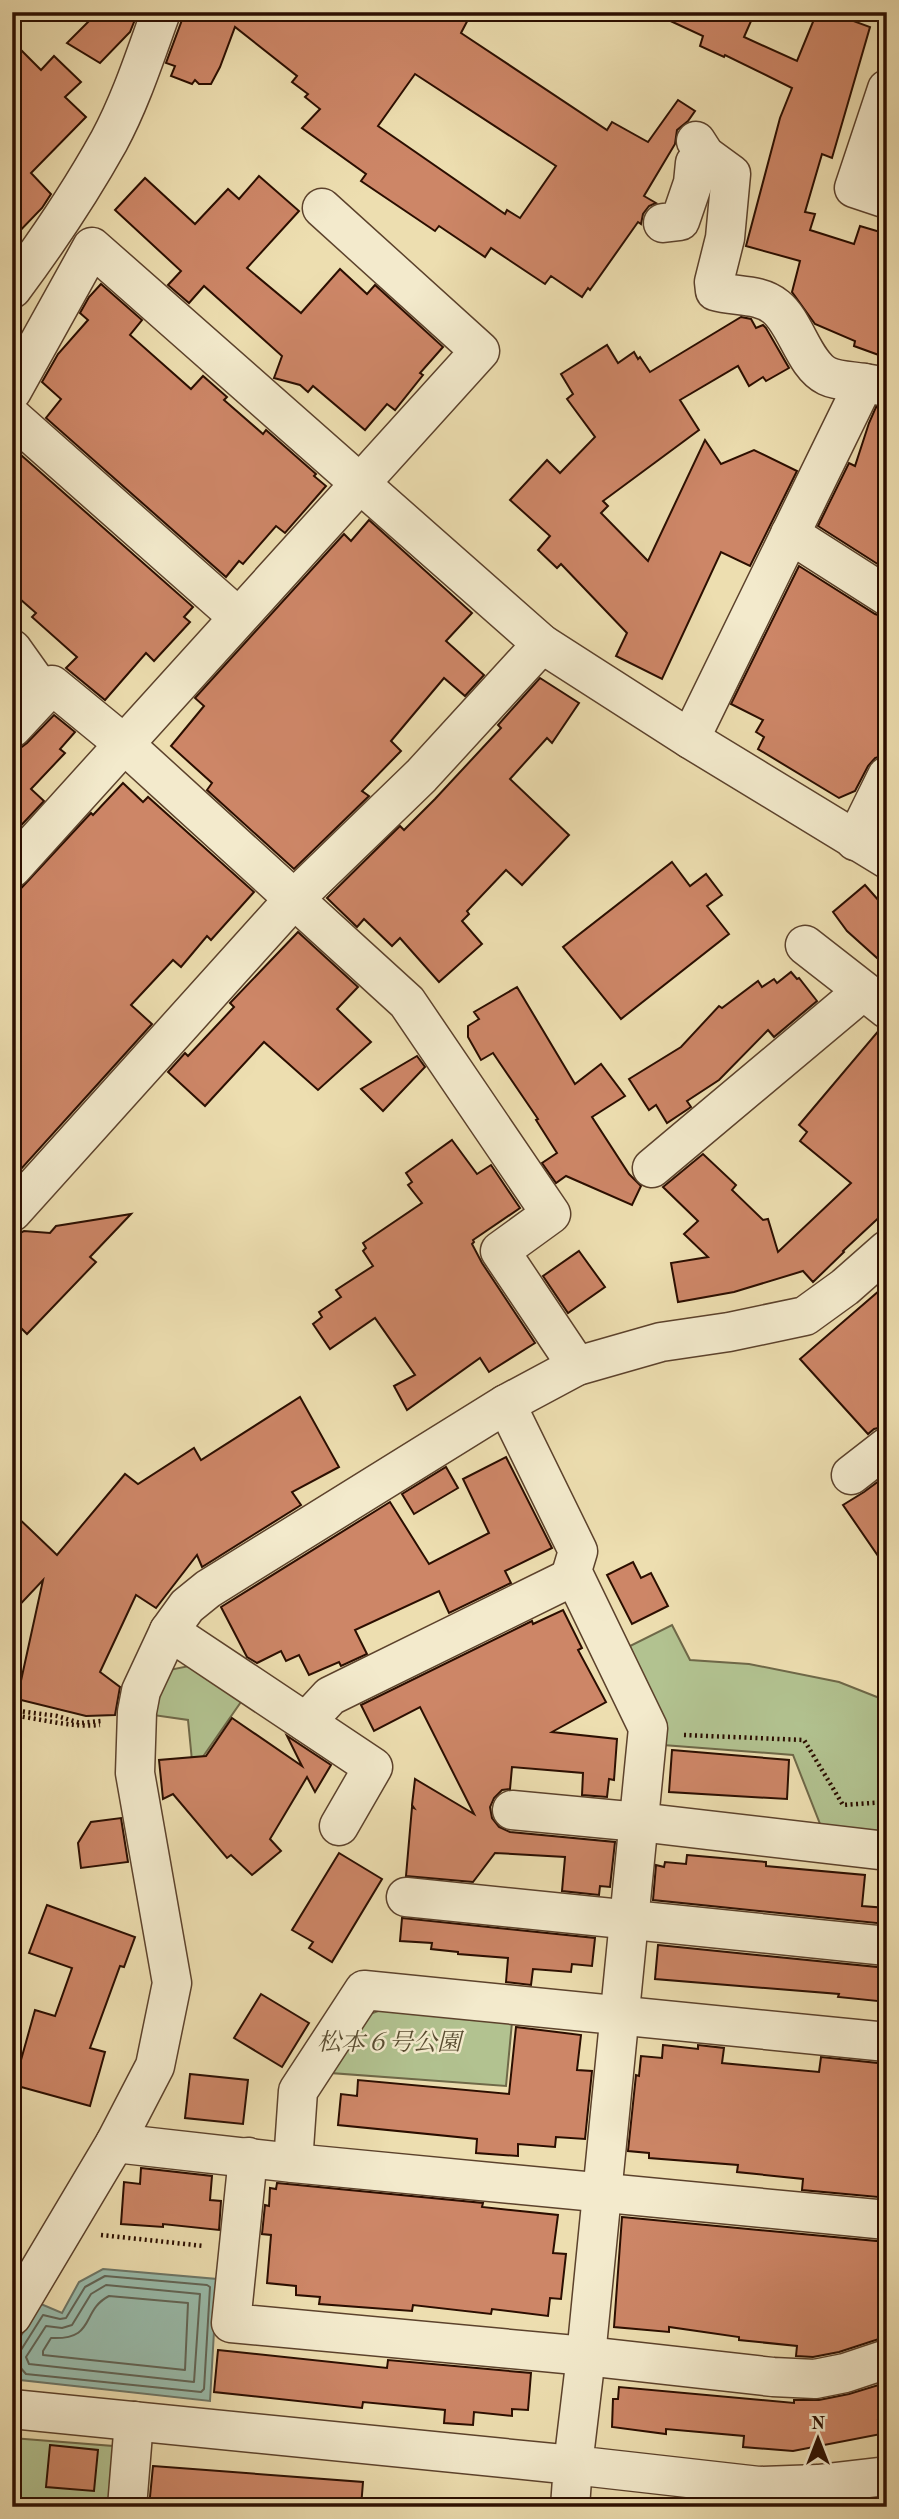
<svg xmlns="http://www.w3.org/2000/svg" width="899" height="2519" font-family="'Old Standard TT','Noto Serif JP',serif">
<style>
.green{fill:#b2c290;stroke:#6e6848;stroke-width:2}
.water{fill:#99bcac;stroke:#6d7667;stroke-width:2}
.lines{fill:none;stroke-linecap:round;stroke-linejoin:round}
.shore{stroke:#626556;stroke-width:2}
.building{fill:#cd8667;stroke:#2b0e00;stroke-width:2;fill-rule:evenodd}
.street-casing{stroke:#5c422c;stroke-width:41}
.path{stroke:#2b0e00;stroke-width:4.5;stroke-dasharray:2 3.5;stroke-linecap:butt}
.street{stroke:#f3eacc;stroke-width:38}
.labels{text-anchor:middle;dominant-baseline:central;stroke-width:5;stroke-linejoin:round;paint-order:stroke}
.park-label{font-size:24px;font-style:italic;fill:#5a4d32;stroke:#f3eacc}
</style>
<rect width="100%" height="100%" fill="#eddeb0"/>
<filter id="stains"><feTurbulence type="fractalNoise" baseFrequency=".00286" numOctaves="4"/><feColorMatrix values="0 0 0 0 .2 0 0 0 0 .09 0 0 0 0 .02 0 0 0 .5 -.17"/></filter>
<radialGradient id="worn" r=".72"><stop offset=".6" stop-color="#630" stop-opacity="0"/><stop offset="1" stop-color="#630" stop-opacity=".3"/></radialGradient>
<!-- green -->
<g class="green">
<polygon points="672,1625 690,1660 749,1664 839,1682 887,1701 887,1840 824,1834 793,1755 663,1745 626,1648"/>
<polygon points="194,1665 243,1699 193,1771 188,1720 153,1715 169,1670"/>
<polygon points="381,2010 512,2022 506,2086 331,2073 364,2016"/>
<polygon points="12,2438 113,2446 113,2507 12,2507"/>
</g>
<!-- water -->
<polygon class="water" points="103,2269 217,2279 210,2401 20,2380 12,2366 12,2350 41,2304 62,2313 79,2282"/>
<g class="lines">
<!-- shore -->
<g class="shore">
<polygon points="106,2285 200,2294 194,2382 29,2364 26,2357 46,2326 62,2328 72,2325 91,2294"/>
<path d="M 109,2296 L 188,2303 L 185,2370 L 43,2355 L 43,2351 L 51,2338 C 97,2340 80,2311 109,2296 Z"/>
<polyline points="12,2353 21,2350 43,2315 60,2319 66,2318 85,2287 105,2276 207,2285 210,2287 204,2389 201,2392 26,2374 19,2366 12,2364"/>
</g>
</g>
<!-- building -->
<g class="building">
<polygon points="98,12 138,12 130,32 100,63 67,43"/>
<path d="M 185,12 L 472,12 L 461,33 L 607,130 L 612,122 L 648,142 L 678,100 L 695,111 L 688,121 L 677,130 L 675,144 L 644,196 L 656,203 L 649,206 L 643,214 L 641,224 L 638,222 L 590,290 L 588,288 L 582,297 L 551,276 L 545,284 L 491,248 L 485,257 L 439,226 L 435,231 L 361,181 L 366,174 L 302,128 L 320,109 L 305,97 L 308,94 L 292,82 L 297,76 L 235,27 L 220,67 L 211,84 L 199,84 L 195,80 L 192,84 L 171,76 L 175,66 L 166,63 ZM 415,74 L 556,166 L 520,218 L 507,210 L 505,214 L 378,126 Z"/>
<polygon points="651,12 755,12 744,37 797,61 817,12 829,12 870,27 832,158 822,154 805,212 815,214 810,230 854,244 860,226 887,234 887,358 854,346 855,341 815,324 792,292 800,261 746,246 780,118 792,88 725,55 724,57 700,46 703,36"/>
<polygon points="12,41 41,70 54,56 81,82 65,97 86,117 31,173 51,194 42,208 12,239"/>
<polygon points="259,176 299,211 247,268 301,313 340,269 367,294 375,285 443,347 420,373 423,375 395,410 387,404 365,430 313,386 308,392 300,385 274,378 282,356 204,286 189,303 168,285 181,271 115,210 145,178 195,224 228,189 239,199"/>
<polygon points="101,284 142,320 130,335 191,389 203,376 227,397 224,400 263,434 266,430 316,474 314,476 326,486 285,533 276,526 243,564 239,561 226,577 46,418 61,399 42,382 58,354 88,320 80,313 89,297"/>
<polygon points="741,317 751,319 756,328 763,325 766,328 789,368 766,381 763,377 749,386 738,366 680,400 699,430 603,501 608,506 601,513 648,561 705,440 721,464 754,450 797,471 750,566 721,552 662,679 616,656 627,633 561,564 557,568 538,550 550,536 510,500 547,460 560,473 595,437 567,399 573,394 561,374 607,345 618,363 634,352 638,359 640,357 650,372"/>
<polygon points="876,407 887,408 887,570 818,526 849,463 855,466 869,423"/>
<polygon points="21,455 193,607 184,617 190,622 154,661 146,653 105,700 66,668 77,657 32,617 36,613 12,592 12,464"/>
<polygon points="369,520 472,613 446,641 484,675 465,696 444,678 391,741 401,751 362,791 369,796 294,869 207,790 212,783 171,746 204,706 195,698 344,534 351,541"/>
<polygon points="799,566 875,614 887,618 887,754 875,758 868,766 855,791 839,798 758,749 764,737 756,732 763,720 731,704"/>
<polygon points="540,678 579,703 552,743 547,738 510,779 569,835 522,885 506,870 467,911 469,914 462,921 482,944 439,982 400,938 392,946 364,919 357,927 327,898 400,826 404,830 435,799 501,728 498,725"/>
<polygon points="54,715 75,732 60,749 65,753 31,789 44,801 13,834 12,749 19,749 27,743"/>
<polygon points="123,783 143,802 148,797 254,892 211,940 207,936 181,967 173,960 131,1005 152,1024 12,1179 12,898 91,813 93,815"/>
<polygon points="672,862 690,886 706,874 722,895 707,906 729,934 621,1019 563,947"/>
<polygon points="865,885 887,910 887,967 847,931 833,912"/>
<polygon points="298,932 358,987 337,1009 371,1042 318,1090 264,1042 205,1106 168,1072 185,1053 188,1056 234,1007 230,1003"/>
<polygon points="791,972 797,979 799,978 817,1001 774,1037 768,1030 719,1080 687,1101 691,1107 667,1123 656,1105 649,1110 629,1079 681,1047 719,1006 722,1008 758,981 762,987 774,979 777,983"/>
<polygon points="517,987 575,1084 601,1064 625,1096 592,1117 629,1174 641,1186 632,1205 566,1176 556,1183 542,1163 557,1153 536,1120 538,1119 493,1053 481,1060 468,1037 468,1026 479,1019 474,1012"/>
<polygon points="880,1029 887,1030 887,1210 843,1251 844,1252 813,1282 803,1271 734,1292 678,1302 671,1263 708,1257 684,1234 698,1221 663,1187 703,1154 736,1185 732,1190 763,1220 768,1219 778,1252 851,1183 800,1141 807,1132 799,1125"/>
<polygon points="417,1056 425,1067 383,1111 361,1089"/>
<polygon points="452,1140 477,1174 491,1165 520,1208 473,1240 474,1242 472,1244 482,1263 535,1343 489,1372 480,1358 407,1410 394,1386 415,1375 375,1318 330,1349 313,1324 322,1317 319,1312 341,1297 336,1290 373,1266 363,1251 366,1248 363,1243 422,1203 408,1185 412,1182 406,1173"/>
<polygon points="131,1214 90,1257 96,1262 27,1334 12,1319 12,1237 24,1231 50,1233 56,1226"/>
<polygon points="579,1251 605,1287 568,1313 543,1276"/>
<polygon points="887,1284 887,1426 874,1429 868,1434 800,1359"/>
<polygon points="300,1397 339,1467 292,1492 301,1505 202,1567 197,1555 156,1608 136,1595 100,1672 120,1687 115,1715 86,1716 17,1699 43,1580 12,1613 12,1512 57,1555 125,1474 138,1484 194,1448 201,1460"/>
<polygon points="506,1457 552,1548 505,1571 511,1583 449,1613 439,1591 355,1630 367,1654 341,1666 339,1662 309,1675 299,1655 286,1661 281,1651 257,1663 247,1657 221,1607 390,1502 429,1564 489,1533 463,1479"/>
<polygon points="446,1467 458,1488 414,1514 402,1494"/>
<polygon points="887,1475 887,1569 843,1505 864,1492"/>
<polygon points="633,1562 641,1578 651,1573 668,1606 632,1624 607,1575"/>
<polygon points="563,1610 582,1648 578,1650 606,1702 552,1732 617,1739 614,1780 609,1779 607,1797 582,1795 583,1773 512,1767 510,1789 502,1790 494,1798 490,1807 492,1818 499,1827 510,1832 615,1842 610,1887 600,1886 599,1895 562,1891 565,1857 495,1853 473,1882 406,1876 412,1807 414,1808 412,1805 415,1779 474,1814 420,1707 374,1731 361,1705 532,1621 533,1624"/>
<polygon points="232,1718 302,1766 287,1736 331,1765 315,1792 307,1777 270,1839 281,1851 252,1875 231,1855 227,1858 173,1794 163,1799 159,1760 206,1756"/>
<polygon points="672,1750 789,1760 787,1799 669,1792"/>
<polygon points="121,1818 128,1862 81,1868 78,1843 91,1822"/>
<polygon points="339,1853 382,1879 332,1962 309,1948 313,1942 292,1930"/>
<polygon points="687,1855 766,1862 766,1866 865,1875 862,1906 887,1908 886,1924 653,1900 656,1865 664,1867 665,1862 686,1864"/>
<polygon points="47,1905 135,1937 124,1967 120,1966 90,2048 105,2052 90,2106 14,2085 35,2010 55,2016 72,1968 29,1953"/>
<polygon points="402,1918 595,1938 592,1966 572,1964 571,1972 533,1969 531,1985 506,1982 508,1958 458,1954 458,1952 431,1949 432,1943 400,1941"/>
<polygon points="658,1945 887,1968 887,2002 838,1997 839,1994 655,1979"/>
<polygon points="261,1994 309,2023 282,2067 234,2038"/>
<polygon points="516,2027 581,2035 577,2070 592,2071 585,2139 556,2137 555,2147 518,2144 518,2156 476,2153 477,2139 338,2125 341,2094 357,2096 358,2080 509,2094"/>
<polygon points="663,2045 698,2049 698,2045 724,2048 722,2063 819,2072 821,2057 887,2064 887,2169 882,2168 878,2197 802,2190 803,2179 737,2172 738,2165 649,2158 649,2153 628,2151 636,2075 639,2076 641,2056 662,2058"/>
<polygon points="190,2074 248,2080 243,2124 185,2118"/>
<polygon points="141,2168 212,2176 210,2200 221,2201 219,2230 163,2224 163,2227 121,2224 124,2182 140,2184"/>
<polygon points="277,2183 483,2203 482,2207 558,2215 553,2253 566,2254 561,2299 550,2298 548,2316 492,2309 491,2314 413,2305 412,2311 319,2304 320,2297 296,2295 296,2286 267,2283 271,2235 262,2234 265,2205 269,2206 270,2188 276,2189"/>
<polygon points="622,2217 887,2242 887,2284 882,2338 839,2352 813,2357 796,2356 797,2346 739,2340 739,2337 669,2327 669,2332 614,2327"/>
<polygon points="218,2350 387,2368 388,2360 531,2373 528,2410 512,2409 512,2416 474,2412 473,2425 444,2423 445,2410 363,2402 362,2408 214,2392"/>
<polygon points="885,2383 887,2417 878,2420 881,2434 793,2451 743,2447 744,2436 666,2429 666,2434 612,2427 613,2399 618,2399 619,2387 794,2403 794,2400 819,2400 849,2394"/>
<polygon points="50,2445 98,2450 94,2491 46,2487"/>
<polygon points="153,2466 363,2482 361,2507 149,2507"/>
</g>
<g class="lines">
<defs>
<g id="street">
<polyline points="887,89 854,188 887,199"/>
<path d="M 696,141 L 705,155 L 731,174 L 725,238 L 714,282 L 715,291 C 735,297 759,293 776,307 C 796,323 804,365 827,376 C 837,381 853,381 864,383"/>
<polyline points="663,223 680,221 693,183 695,163 705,155"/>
<path d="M 12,289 C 47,242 80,193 109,141 C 131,100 145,56 161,12"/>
<polyline points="12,391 92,247 542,644 690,739 887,859"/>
<polyline points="12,417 238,617"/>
<polyline points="790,534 887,596"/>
<polyline points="12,649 44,694"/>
<polyline points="12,728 52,685 124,744 407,1002 551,1214 500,1251 577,1366"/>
<polyline points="690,739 864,383 887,387"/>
<polyline points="855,841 887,776"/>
<polyline points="12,868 480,351 322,208"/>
<polyline points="805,945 887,1009"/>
<polyline points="652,1168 863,991"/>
<polyline points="12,1212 294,899 421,776 542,644"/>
<polyline points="506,1404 578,1551 572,1571 648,1728 586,2356 573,2465 759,2486 818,2484 887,2476"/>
<polyline points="851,1475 887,1447"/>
<polyline points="169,1631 373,1767 339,1826"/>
<polyline points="306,1722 330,1696 574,1576"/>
<polyline points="512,1810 639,1822 887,1851"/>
<polyline points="406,1897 887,1946"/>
<polyline points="115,2143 293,2163 887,2220"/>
<polyline points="248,2157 231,2323 586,2356 773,2377 815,2379 845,2373 887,2359"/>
<polyline points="293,2163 298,2091 364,1990 887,2042"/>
<polyline points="12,2316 115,2143 155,2066 172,1983 135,1773 137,1712 141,1691 169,1631 187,1606 208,1589 506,1404 577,1366 661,1342 729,1332 805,1316 845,1287 887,1250"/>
<polyline points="12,2409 573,2465 570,2507"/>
<polyline points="127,2507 134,2421"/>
</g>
</defs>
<!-- street casing -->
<use href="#street" class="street-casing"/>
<!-- path -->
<g class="path">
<polyline points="12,1710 57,1716 80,1723 101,1721"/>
<path d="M 12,1715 C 41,1719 73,1728 100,1725"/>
<polyline points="684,1735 804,1740 843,1805 887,1802"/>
<polyline points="101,2235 204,2246"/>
</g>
<!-- street -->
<use href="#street" class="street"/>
</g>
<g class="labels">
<!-- park labels -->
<g class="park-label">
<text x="389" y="2044">松本６号公園</text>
</g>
</g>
<!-- margin -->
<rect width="899" height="2519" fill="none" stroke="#eddeb0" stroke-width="42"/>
<rect x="14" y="14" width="871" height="2491" fill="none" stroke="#2b0e00" stroke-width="3.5"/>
<rect x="21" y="21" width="857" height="2477" fill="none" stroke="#2b0e00" stroke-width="2"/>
<!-- north arrow -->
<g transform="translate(818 2439)" stroke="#f3eacc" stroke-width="5" paint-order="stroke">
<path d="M0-5L12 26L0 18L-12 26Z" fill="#2b0e00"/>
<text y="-10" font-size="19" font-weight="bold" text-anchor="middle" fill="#2b0e00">N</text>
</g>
<rect width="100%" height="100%" filter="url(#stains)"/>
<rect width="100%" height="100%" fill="url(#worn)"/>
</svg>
